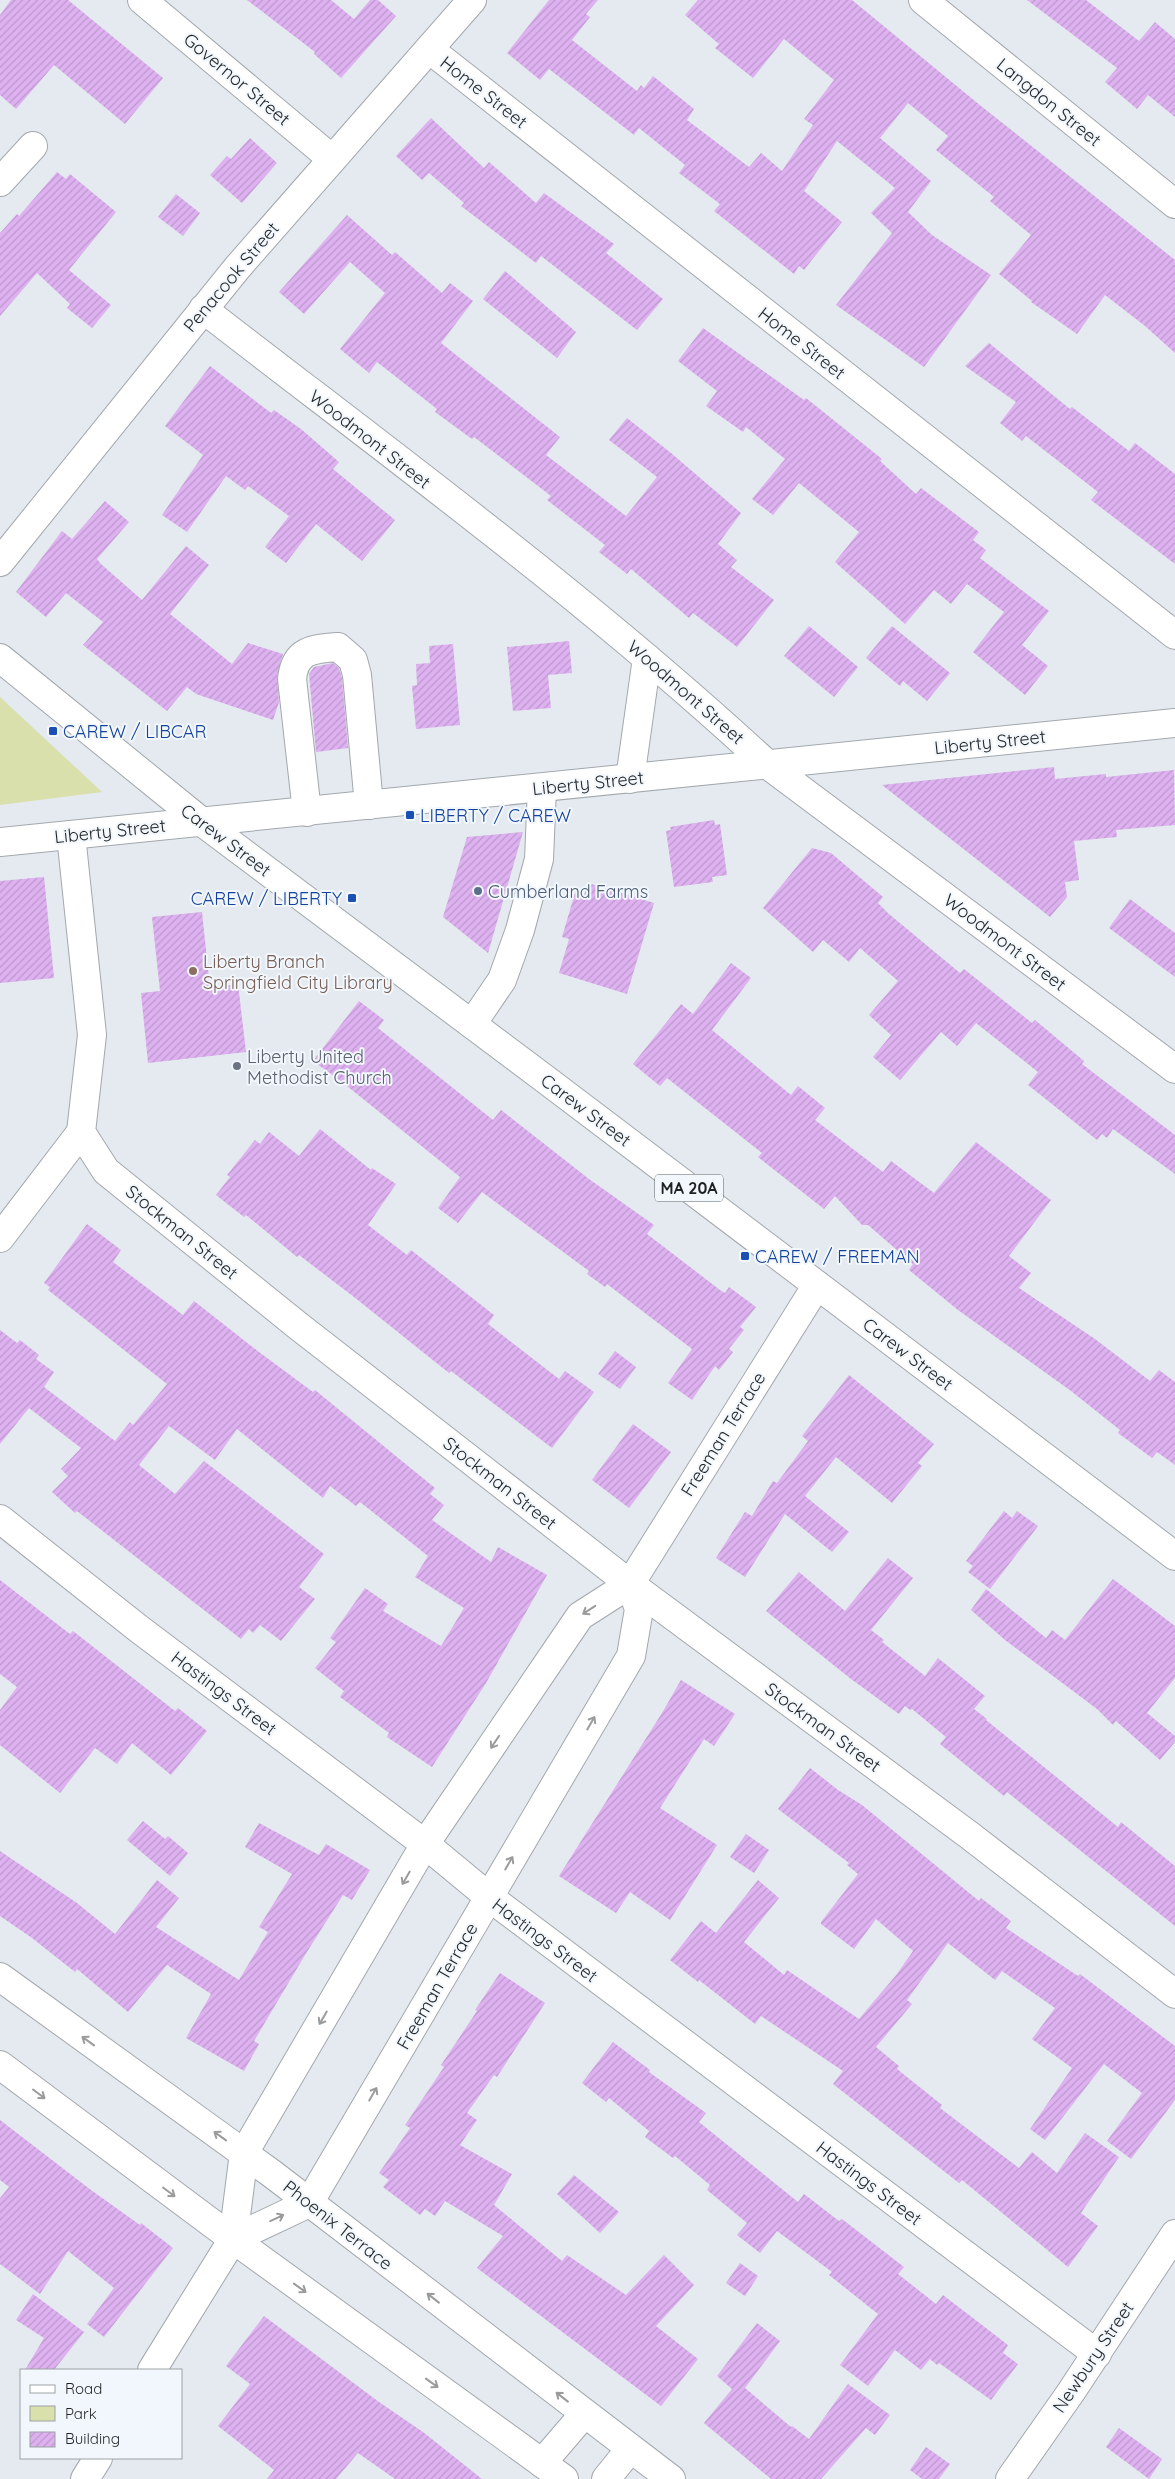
<svg xmlns="http://www.w3.org/2000/svg" width="1175" height="2479" font-family="Quicksand,sans-serif">
<style>
.park{fill:#d9e0ac}
.building{fill:url(#building-hatch)}
.lines{fill:none;stroke-linecap:round;stroke-linejoin:round}
.minor-casing{stroke:#a3a8ad;stroke-width:30}
.major-casing{stroke:#a3a8ad;stroke-width:30}
.minor{stroke:#fff;stroke-width:28}
.major{stroke:#fff;stroke-width:28}
.oneway{stroke:#9a9c9c}
.transit-dot{fill:#1a4fb4;stroke:#f1f7fc;stroke-width:2}
.service-dot{fill:#5c6f8a;stroke:#f1f7fc;stroke-width:2}
.education-dot{fill:#8d6e63;stroke:#f1f7fc;stroke-width:2}
.worship-dot{fill:#6b7280;stroke:#f1f7fc;stroke-width:2}
.labels{text-anchor:middle;dominant-baseline:central;stroke-width:4;stroke-linejoin:round;paint-order:stroke}
.shield{fill:#f1f7fc;stroke:#5e6264;stroke-width:1}
.shield-label{font-size:16px;font-weight:bold;fill:#1f2223}
.street-label{font-size:18px;fill:#1f2223;stroke:#f1f7fc}
.transit-label{font-size:18px;fill:#164399;stroke:#f1f7fc;text-anchor:start}
.service-label{font-size:18px;fill:#4e5e75;stroke:#f1f7fc;text-anchor:start}
.education-label{font-size:18px;fill:#785e54;stroke:#f1f7fc;text-anchor:start}
.worship-label{font-size:18px;fill:#5b616d;stroke:#f1f7fc;text-anchor:start}
</style>
<defs>
<pattern id="building-hatch" width="6" height="6" patternUnits="userSpaceOnUse" patternTransform="scale(1.25)"><rect width="6" height="6" fill="#deb1f0"/><path d="M-1 1l2-2M0 6l6-6M5 7l2-2" fill="none" stroke="#be98ce"/></pattern>
</defs>
<rect width="100%" height="100%" fill="#e4eaef"/>
<!-- park -->
<polygon class="park" points="0,697 102,792 0,805"/>
<!-- building -->
<g class="building">
<polygon points="11,0 68,0 163,78 125,124 54,65 16,109 0,95 0,15"/>
<polygon points="247,0 331,0 354,19 370,0 378,0 396,16 341,78 314,54 315,52"/>
<polygon points="549,0 598,0 586,14 590,17 572,40 637,91 641,85 644,88 653,76 694,109 687,120 749,167 761,153 782,171 813,125 804,119 834,80 784,39 753,78 715,48 719,44 685,15 698,0 852,0 981,106 1175,260 1175,353 1145,326 1105,295 1077,334 1031,302 1032,301 999,274 1031,235 990,201 994,197 936,150 948,136 908,103 880,138 931,181 908,212 932,235 991,275 924,367 836,305 892,233 871,213 895,188 837,141 804,191 842,222 804,270 799,266 794,274 714,211 720,204 679,173 685,165 639,128 634,135 549,69 540,80 507,53"/>
<polygon points="1027,0 1086,0 1139,41 1155,22 1175,39 1175,117 1148,95 1137,109 1105,82 1117,68"/>
<polygon points="431,118 484,168 489,162 536,203 544,193 614,244 606,253 663,299 637,330 541,256 536,263 461,206 464,203 429,173 422,180 396,156"/>
<polygon points="250,138 277,163 242,203 210,175 227,156 231,159"/>
<polygon points="57,172 66,179 70,174 116,212 69,270 111,305 92,328 67,308 70,304 37,273 0,316 0,233 17,214 19,216"/>
<polygon points="176,194 200,213 183,236 158,217"/>
<polygon points="347,215 392,255 395,252 442,293 450,283 473,301 441,343 560,437 546,455 626,516 657,477 609,440 627,418 671,453 741,513 718,544 737,560 731,567 774,600 737,647 693,613 689,618 631,569 627,574 599,552 605,545 547,500 551,496 474,437 472,439 435,412 437,409 377,362 369,373 340,349 385,293 350,262 304,314 279,292"/>
<polygon points="505,271 576,332 557,358 483,299"/>
<polygon points="703,328 804,400 806,398 882,459 880,461 916,494 921,488 979,532 973,540 986,550 980,558 1049,611 1022,645 1048,666 1025,695 973,652 1004,612 967,584 951,604 934,590 905,624 835,562 859,532 799,483 773,515 752,499 785,459 746,427 743,432 706,406 717,391 678,361"/>
<polygon points="989,343 1070,409 1072,407 1129,451 1135,443 1175,474 1175,564 1091,500 1098,492 1026,436 1022,441 1000,423 1016,402 965,366"/>
<polygon points="210,366 271,413 274,410 301,429 339,462 333,469 395,520 362,561 316,524 286,563 265,547 289,516 248,486 245,490 226,476 187,532 162,515 203,455 165,426"/>
<polygon points="105,501 129,522 97,559 101,564 142,600 186,546 209,565 170,614 232,664 248,643 283,654 277,676 279,702 273,720 196,694 187,687 167,711 83,645 103,622 66,593 46,617 16,592 62,531 72,539"/>
<polygon points="809,626 858,667 834,697 784,656"/>
<polygon points="892,626 950,673 927,701 903,681 900,686 866,658"/>
<polygon points="569,641 572,673 548,675 551,708 513,711 507,647"/>
<polygon points="453,644 460,725 416,729 412,686 417,685 416,664 430,663 429,646"/>
<polygon points="333,663 339,668 342,678 348,748 316,752 309,674 314,667"/>
<polygon points="1054,767 1055,779 1106,774 1106,777 1174,770 1175,825 1116,830 1117,837 1074,841 1079,880 1065,882 1067,897 1050,917 882,785"/>
<polygon points="714,820 715,825 720,824 727,875 712,877 713,882 674,887 666,831 671,830 670,827"/>
<polygon points="523,832 488,953 443,917 467,837"/>
<polygon points="812,848 831,853 883,897 878,903 889,914 960,973 964,969 1032,1023 1035,1020 1084,1061 1082,1064 1175,1135 1175,1174 1113,1129 1107,1138 1102,1134 1097,1140 1028,1085 1038,1072 976,1023 957,1046 941,1032 900,1080 873,1057 891,1035 869,1015 898,981 860,948 849,962 823,940 813,952 763,908"/>
<polygon points="44,877 54,978 0,983 0,881"/>
<polygon points="588,883 654,903 627,994 559,973 569,939 562,937 575,893 584,896"/>
<polygon points="1130,899 1175,933 1175,977 1109,928"/>
<polygon points="202,912 210,988 238,984 246,1052 148,1063 141,993 160,991 152,917"/>
<polygon points="731,963 751,978 712,1030 791,1095 798,1086 825,1108 815,1120 883,1172 891,1161 934,1193 976,1142 1051,1200 1009,1256 1031,1273 1019,1288 1095,1339 1150,1381 1159,1370 1175,1382 1175,1465 1157,1452 1152,1458 1118,1433 1120,1430 1071,1391 958,1310 909,1270 913,1264 868,1225 862,1225 835,1196 824,1209 758,1157 762,1153 667,1078 660,1086 633,1064 681,1004 693,1014"/>
<polygon points="359,1001 384,1020 378,1028 493,1120 501,1110 589,1179 654,1225 647,1234 720,1290 725,1293 729,1287 756,1307 740,1327 744,1330 729,1349 733,1352 719,1370 715,1366 692,1400 668,1383 692,1349 607,1284 605,1287 587,1274 589,1271 482,1192 458,1223 438,1208 460,1177 342,1082 313,1061"/>
<polygon points="320,1129 371,1170 372,1168 396,1184 368,1225 407,1255 411,1250 494,1315 488,1324 559,1379 565,1371 594,1392 552,1448 451,1371 449,1373 354,1297 299,1255 297,1257 246,1215 244,1217 216,1195 230,1177 227,1175 255,1140 260,1144 269,1132 299,1156"/>
<polygon points="87,1224 121,1250 113,1262 183,1315 194,1301 259,1352 313,1392 315,1390 435,1488 430,1494 444,1505 432,1520 491,1562 498,1547 547,1575 486,1683 432,1767 387,1737 389,1733 340,1697 344,1691 315,1668 336,1642 330,1638 365,1588 388,1604 383,1611 441,1646 464,1608 415,1577 428,1556 360,1502 356,1506 330,1486 323,1498 237,1429 215,1460 169,1426 139,1465 175,1494 204,1461 324,1554 299,1587 315,1599 281,1641 260,1625 253,1633 249,1629 241,1639 77,1511 75,1513 52,1492 68,1476 61,1469 81,1448 29,1408 0,1444 0,1330 17,1343 20,1340 39,1355 36,1359 54,1372 44,1387 115,1441 130,1422 133,1425 167,1384 48,1290 50,1287 44,1283"/>
<polygon points="615,1351 636,1367 620,1389 598,1374"/>
<polygon points="849,1375 934,1444 918,1463 922,1466 892,1503 836,1457 805,1496 849,1532 832,1552 785,1514 745,1577 716,1558 745,1512 752,1516 773,1481 777,1483 808,1441 802,1436"/>
<polygon points="633,1424 671,1452 629,1508 592,1480"/>
<polygon points="1004,1511 1012,1518 1017,1511 1038,1526 990,1589 968,1572 973,1566 966,1561"/>
<polygon points="888,1558 913,1578 871,1630 884,1640 882,1642 925,1676 938,1658 985,1696 974,1709 987,1719 986,1720 1118,1827 1121,1822 1175,1866 1175,1926 1007,1792 1004,1796 940,1744 946,1737 912,1709 910,1710 905,1706 899,1714 851,1679 766,1611 799,1572 845,1611"/>
<polygon points="1113,1579 1175,1626 1175,1678 1147,1713 1175,1736 1175,1742 1160,1760 1116,1721 1113,1725 1097,1709 1005,1640 971,1610 986,1589 1046,1638 1052,1630 1065,1640"/>
<polygon points="0,1580 70,1634 73,1631 175,1711 178,1708 207,1731 171,1775 132,1743 117,1764 95,1748 60,1793 0,1745 0,1710 17,1687 0,1674"/>
<polygon points="681,1680 735,1714 714,1746 704,1739 660,1808 717,1845 670,1920 630,1892 616,1913 559,1876 662,1713"/>
<polygon points="810,1768 838,1790 862,1805 979,1901 981,1898 1011,1921 1006,1928 1078,1976 1080,1974 1175,2046 1175,2100 1131,2159 1107,2141 1142,2093 1104,2064 1045,2140 1030,2129 1072,2068 1032,2039 1055,2008 1002,1971 995,1980 948,1943 907,2000 912,2004 876,2047 899,2066 897,2069 942,2105 940,2108 1019,2168 1032,2152 1057,2173 1085,2133 1119,2157 1081,2213 1098,2226 1068,2267 962,2180 959,2183 833,2084 843,2071 761,2016 755,2024 699,1980 698,1982 670,1960 701,1921 716,1933 758,1880 779,1898 744,1942 784,1975 787,1970 859,2019 897,1974 913,1951 876,1919 854,1949 821,1924 821,1922 858,1874 847,1865 849,1863 778,1809"/>
<polygon points="143,1821 165,1839 168,1836 188,1853 170,1876 127,1840"/>
<polygon points="259,1823 319,1855 326,1844 370,1870 352,1900 343,1895 305,1955 254,2041 259,2044 244,2071 186,2038 211,1994 167,1965 128,2012 77,1969 75,1972 32,1938 0,1916 0,1851 77,1903 115,1934 157,1880 179,1898 156,1927 239,1980 268,1932 259,1927 292,1874 245,1847"/>
<polygon points="746,1834 769,1850 754,1873 730,1857"/>
<polygon points="500,1973 545,2003 497,2077 494,2075 467,2113 477,2120 460,2145 512,2174 494,2205 562,2261 567,2255 626,2295 664,2255 694,2285 656,2326 698,2359 661,2406 477,2268 503,2236 445,2201 435,2216 425,2209 420,2215 383,2187 389,2180 379,2173 410,2128 405,2125 444,2067 441,2065 477,2011 475,2010"/>
<polygon points="613,2042 650,2070 649,2072 706,2113 699,2122 798,2202 804,2194 839,2221 842,2219 904,2267 898,2274 936,2304 943,2295 1008,2345 1003,2353 1018,2364 991,2400 939,2363 937,2365 930,2359 921,2370 895,2350 868,2386 840,2365 878,2314 829,2275 832,2272 777,2231 760,2253 737,2235 747,2223 707,2190 710,2185 675,2156 673,2158 645,2137 649,2131 609,2098 606,2102 582,2083"/>
<polygon points="0,2120 91,2190 140,2225 141,2223 173,2248 104,2337 87,2324 114,2288 68,2251 40,2294 0,2264 0,2198 9,2187 0,2180"/>
<polygon points="574,2175 619,2212 600,2233 557,2194"/>
<polygon points="740,2263 758,2276 745,2296 726,2283"/>
<polygon points="33,2294 84,2332 54,2370 25,2370 44,2338 16,2320"/>
<polygon points="264,2316 379,2402 423,2432 482,2479 395,2479 358,2453 336,2479 267,2479 274,2470 218,2426 250,2384 226,2366"/>
<polygon points="757,2323 780,2341 745,2388 791,2427 792,2426 809,2439 848,2384 890,2415 875,2435 866,2428 821,2479 771,2479 704,2423 732,2389 717,2376"/>
<polygon points="1119,2428 1162,2459 1149,2479 1106,2447"/>
<polygon points="926,2447 950,2464 939,2479 922,2479 910,2470"/>
</g>
<g class="lines">
<defs>
<g id="minor">
<polyline points="142,0 332,159"/>
<polyline points="923,0 1175,204"/>
<polyline points="429,49 1175,635"/>
<polyline points="0,182 33,146"/>
<path d="M 203,309 C 394,457 590,600 768,765 L 1175,1069"/>
<polyline points="0,562 237,268 472,0"/>
<polyline points="630,779 647,658"/>
<path d="M 307,812 L 292,679 C 295,650 312,649 338,647 L 353,660 L 357,675 L 369,805"/>
<polyline points="71,835 92,1035 81,1132 106,1171 297,1325 630,1584 969,1835 1175,1994"/>
<polyline points="472,1024 502,980 520,930 539,859 542,788"/>
<polyline points="0,1238 81,1132"/>
<polyline points="0,1519 139,1629 425,1844 489,1897 1097,2354"/>
<polyline points="0,1977 271,2173 671,2479"/>
<polyline points="0,2065 233,2239 564,2479"/>
<polyline points="233,2239 309,2203 631,1656 639,1609 630,1584"/>
<polyline points="152,2370 233,2239 244,2153 425,1844 580,1616 630,1584 817,1285"/>
<polyline points="542,2463 584,2414"/>
<polyline points="85,2479 98,2458"/>
<polyline points="606,2479 630,2449"/>
<polyline points="1010,2479 1071,2392 1175,2234"/>
</g>
<g id="major">
<polyline points="0,658 202,822 545,1079 1175,1556"/>
<polyline points="0,842 1175,723"/>
</g>
</defs>
<!-- minor casing -->
<use href="#minor" class="minor-casing"/>
<!-- major casing -->
<use href="#major" class="major-casing"/>
<!-- minor -->
<use href="#minor" class="minor"/>
<!-- major -->
<use href="#major" class="major"/>
</g>
<!-- one-way arrows -->
<defs><path id="oneway-shaft" d="M-6 0H5M1.5-3L5.5 0L1.5 3" fill="none" stroke-width="1.6" stroke-linecap="round" stroke-linejoin="round" transform="scale(1.25)"/></defs>
<g class="oneway">
<use href="#oneway-shaft" transform="translate(589 1610) rotate(147)"/>
<use href="#oneway-shaft" transform="translate(591 1723) rotate(-60)"/>
<use href="#oneway-shaft" transform="translate(495 1742) rotate(124)"/>
<use href="#oneway-shaft" transform="translate(509 1863) rotate(-60)"/>
<use href="#oneway-shaft" transform="translate(406 1878) rotate(120)"/>
<use href="#oneway-shaft" transform="translate(323 2018) rotate(120)"/>
<use href="#oneway-shaft" transform="translate(88 2041) rotate(-144)"/>
<use href="#oneway-shaft" transform="translate(39 2094) rotate(37)"/>
<use href="#oneway-shaft" transform="translate(373 2094) rotate(-60)"/>
<use href="#oneway-shaft" transform="translate(220 2136) rotate(-144)"/>
<use href="#oneway-shaft" transform="translate(169 2192) rotate(37)"/>
<use href="#oneway-shaft" transform="translate(277 2218) rotate(-25)"/>
<use href="#oneway-shaft" transform="translate(300 2288) rotate(36)"/>
<use href="#oneway-shaft" transform="translate(433 2298) rotate(-142)"/>
<use href="#oneway-shaft" transform="translate(432 2383) rotate(36)"/>
<use href="#oneway-shaft" transform="translate(562 2397) rotate(-142)"/>
</g>
<!-- markers -->
<g class="transit-dot">
<rect x="48" y="726" width="10" height="10" rx="2.5"/>
<rect x="405" y="810" width="10" height="10" rx="2.5"/>
<rect x="347" y="893" width="10" height="10" rx="2.5"/>
<rect x="740" y="1251" width="10" height="10" rx="2.5"/>
</g>
<circle class="service-dot" cx="478" cy="891" r="5"/>
<circle class="education-dot" cx="193" cy="971" r="5"/>
<circle class="worship-dot" cx="237" cy="1066" r="5"/>
<g class="labels">
<!-- shield labels -->
<rect class="shield" x="655" y="1174.5" width="68" height="27" rx="4"/>
<g class="shield-label">
<text x="689" y="1188">MA 20A</text>
</g>
<!-- street labels -->
<g class="street-label">
<text transform="translate(237 79) rotate(40)">Governor Street</text>
<text transform="translate(484 92) rotate(38)">Home Street</text>
<text transform="translate(1049 102) rotate(39)">Langdon Street</text>
<text transform="translate(231 277) rotate(-50)">Penacook Street</text>
<text transform="translate(802 343) rotate(38)">Home Street</text>
<text transform="translate(370 439) rotate(38)">Woodmont Street</text>
<text transform="translate(686 692) rotate(41)">Woodmont Street</text>
<text transform="translate(990 742) rotate(-6)">Liberty Street</text>
<text transform="translate(588 783) rotate(-6)">Liberty Street</text>
<text transform="translate(110 831) rotate(-6)">Liberty Street</text>
<text transform="translate(226 840) rotate(37)">Carew Street</text>
<text transform="translate(1005 942) rotate(37)">Woodmont Street</text>
<text transform="translate(586 1110) rotate(37)">Carew Street</text>
<text transform="translate(182 1232) rotate(39)">Stockman Street</text>
<text transform="translate(908 1354) rotate(37)">Carew Street</text>
<text transform="translate(723 1434) rotate(-58)">Freeman Terrace</text>
<text transform="translate(500 1483) rotate(38)">Stockman Street</text>
<text transform="translate(224 1693) rotate(37)">Hastings Street</text>
<text transform="translate(823 1727) rotate(36)">Stockman Street</text>
<text transform="translate(545 1940) rotate(37)">Hastings Street</text>
<text transform="translate(437 1986) rotate(-60)">Freeman Terrace</text>
<text transform="translate(869 2183) rotate(37)">Hastings Street</text>
<text transform="translate(338 2225) rotate(38)">Phoenix Terrace</text>
<text transform="translate(1093 2357) rotate(-56)">Newbury Street</text>
</g>
<!-- transit labels -->
<g class="transit-label">
<text x="63" y="731">CAREW / LIBCAR</text>
<text x="420" y="815">LIBERTY / CAREW</text>
<text x="342" y="898" text-anchor="end">CAREW / LIBERTY</text>
<text x="755" y="1256">CAREW / FREEMAN</text>
</g>
<!-- service labels -->
<g class="service-label">
<text x="488" y="891">Cumberland Farms</text>
</g>
<!-- education labels -->
<g class="education-label">
<text x="203" y="961">Liberty Branch<tspan x="203" dy="21">Springfield City Library</tspan></text>
</g>
<!-- worship labels -->
<g class="worship-label">
<text x="247" y="1056">Liberty United<tspan x="247" dy="21">Methodist Church</tspan></text>
</g>
</g>
<!-- legend -->
<rect x="20" y="2369" width="162" height="90" fill="#f1f7fc" stroke="#9da2a5"/>
<rect x="30" y="2385" width="25" height="8" fill="#ffffff" stroke="#9da2a5"/>
<text x="65" y="2394" font-size="15" fill="#1f2223">Road</text>
<rect x="30" y="2406" width="25" height="15" fill="#d9e0ac" stroke="#9da2a5"/>
<text x="65" y="2419" font-size="15" fill="#1f2223">Park</text>
<rect x="30" y="2432" width="25" height="15" fill="url(#building-hatch)" stroke="#9da2a5"/>
<text x="65" y="2444" font-size="15" fill="#1f2223">Building</text>
</svg>
